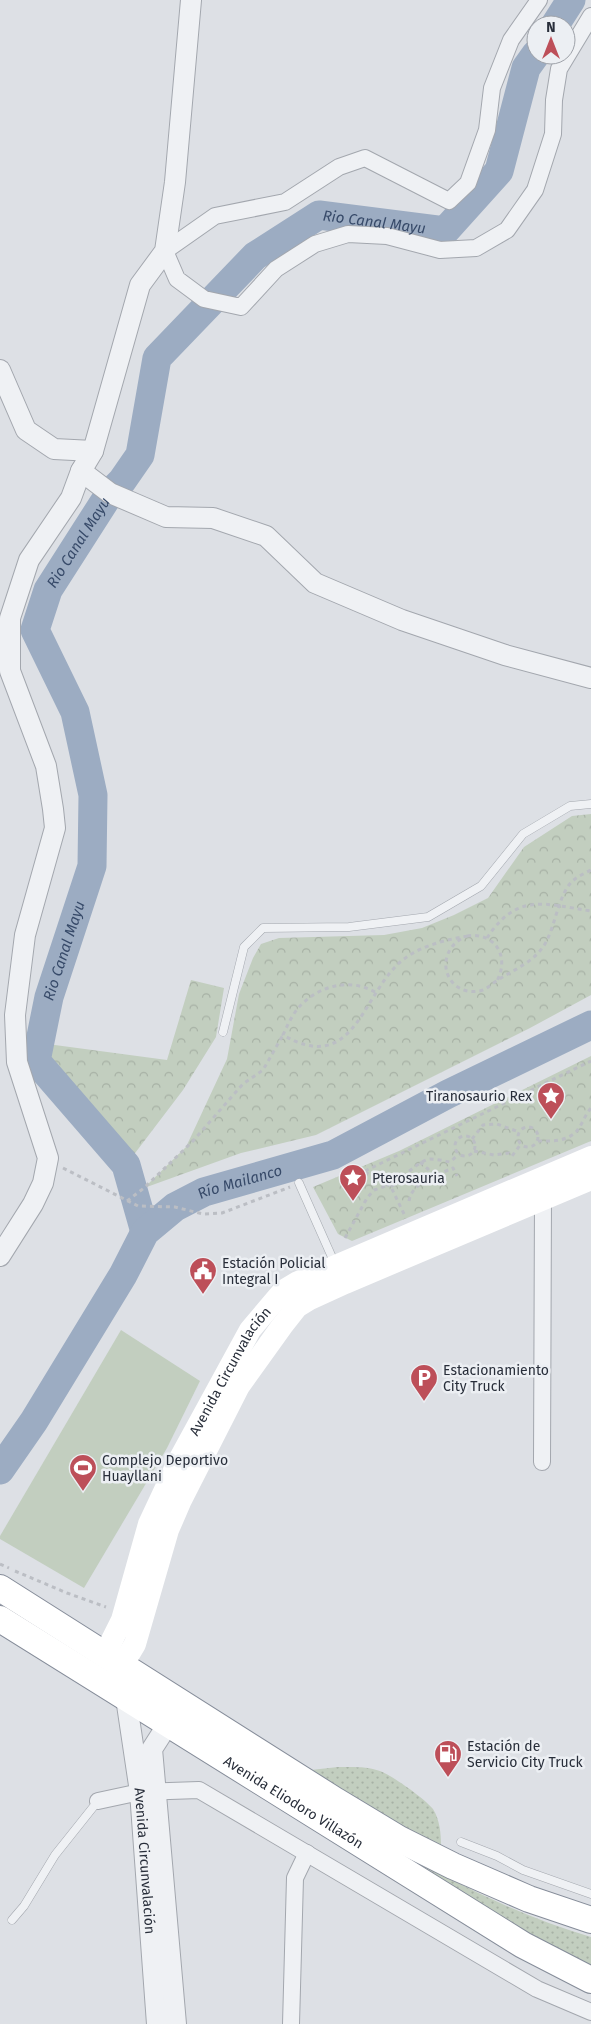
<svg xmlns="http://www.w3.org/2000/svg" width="591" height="2024" font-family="'Fira Sans',sans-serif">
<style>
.grass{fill:url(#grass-dots)}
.forest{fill:url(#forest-crowns)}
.pitch{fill:#c2cebf}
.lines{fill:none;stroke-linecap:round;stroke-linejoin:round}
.river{stroke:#9cacc2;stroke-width:29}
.service-casing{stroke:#a3a7ae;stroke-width:9}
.minor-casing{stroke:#a3a7ae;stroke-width:18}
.tertiary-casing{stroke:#a3a7ae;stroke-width:22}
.trunk-casing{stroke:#868d9a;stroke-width:28}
.path{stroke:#bbbec4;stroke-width:3;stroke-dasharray:4 4;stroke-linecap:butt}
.service{stroke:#eff1f4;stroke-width:8}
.minor{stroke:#eff1f4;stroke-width:16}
.tertiary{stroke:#eff1f4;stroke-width:20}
.secondary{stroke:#fff;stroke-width:22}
.trunk{stroke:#fff;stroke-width:26}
.labels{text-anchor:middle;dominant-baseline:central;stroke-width:5;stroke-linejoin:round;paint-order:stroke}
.poi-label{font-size:14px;fill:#282e3a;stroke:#eceff3;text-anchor:start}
.street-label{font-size:14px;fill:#282e3a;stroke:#eceff3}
.water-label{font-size:15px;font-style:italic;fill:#374a69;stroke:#eceff3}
</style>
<defs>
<pattern id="grass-dots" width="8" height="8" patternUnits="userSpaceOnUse" patternTransform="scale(1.25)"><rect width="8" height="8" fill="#c2cebf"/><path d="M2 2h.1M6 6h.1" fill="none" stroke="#a7b1a5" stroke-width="1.8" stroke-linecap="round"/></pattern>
<pattern id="forest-crowns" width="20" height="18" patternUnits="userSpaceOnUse" patternTransform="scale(1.25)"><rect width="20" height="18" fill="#c2cebf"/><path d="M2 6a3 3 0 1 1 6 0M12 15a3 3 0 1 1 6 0" fill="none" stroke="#a7b1a5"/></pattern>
</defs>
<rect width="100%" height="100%" fill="#dde0e5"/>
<!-- grass -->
<g class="grass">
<path d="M 338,1767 C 352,1767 367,1766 380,1771 C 393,1776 425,1799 433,1809 C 440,1820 441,1834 441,1846 L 418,1836 L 311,1770 Z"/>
<path d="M 386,1844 C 452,1881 518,1916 591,1937 L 591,1968 L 556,1952 Z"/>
</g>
<!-- forest -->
<g class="forest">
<polygon points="591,814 591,995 530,1028 316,1135 241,1153 144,1188 186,1147 227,1059 239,994 253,958 261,944 279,938 384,935 422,928 454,915 488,898 524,847 572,816"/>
<polygon points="191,980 224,988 216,1037 183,1090 126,1165 36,1061 40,1043 167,1060"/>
<polygon points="591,1056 591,1141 352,1241 338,1234 313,1187 399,1151"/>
</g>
<!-- pitch -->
<polygon class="pitch" points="121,1330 200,1381 167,1448 84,1588 0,1539 0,1536"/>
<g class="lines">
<!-- river -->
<g class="river">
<polyline points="555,25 571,0"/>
<path id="s1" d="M 145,1232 L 126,1165 L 36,1061 L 49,997 L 92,866 L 93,795 L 75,712 L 35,630 L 48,590 L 110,493 L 122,481 L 140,455 L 157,358 L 255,256 L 319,215 L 445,231 L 499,171 L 526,68 L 536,54"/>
<path id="s2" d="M 0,1470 L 34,1421 L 123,1275 L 145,1232 L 175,1207 L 204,1192 L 333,1155 L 448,1094 L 591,1025"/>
</g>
<defs>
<g id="service">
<polyline points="223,1032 244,947 263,928 349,927 428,917 481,886 523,834 570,806 591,804"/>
<polyline points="299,1183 335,1264"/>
<polyline points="461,1842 497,1856 523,1870 591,1894"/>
<polyline points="12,1920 24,1906 55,1855 98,1801"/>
</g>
<g id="minor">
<polyline points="539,0 511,40 492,88 487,130 468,183 449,201 365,158 339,167 285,202 215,216 165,251 177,279 204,299 241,307 276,269 315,244 348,234 387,236 440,250 476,248 507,230 535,190 553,134 554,100 559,69 591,16"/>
<polyline points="542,1462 543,1199"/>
<polyline points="98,1801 140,1792 199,1790 537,1989 591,2012"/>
<polyline points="291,2024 295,1878 307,1853"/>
</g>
<g id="tertiary">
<polyline points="0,370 26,430 54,449 93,451"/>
<polyline points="81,471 110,493 166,517 213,518 266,536 315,583 402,620 505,655 591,678"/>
<polyline points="0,1256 33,1204 43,1183 48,1158 17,1062 15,1015 25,935 55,828 53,809 46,766 10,671 10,618 29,560 71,498 81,471 93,451 140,285 165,251 175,182 191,0"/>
<path id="s3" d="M 126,1698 L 140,1792 L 157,2024"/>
<polyline points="168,1724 152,1749 176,2024"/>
</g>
<g id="trunk">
<polyline points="0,1588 336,1801 399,1839 453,1866 529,1899 591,1920"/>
<path id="s5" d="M 0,1619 L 523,1945 L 591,1980"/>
</g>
</defs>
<!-- service casing -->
<use href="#service" class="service-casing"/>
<!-- minor casing -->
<use href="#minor" class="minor-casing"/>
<!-- tertiary casing -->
<use href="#tertiary" class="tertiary-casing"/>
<!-- trunk casing -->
<use href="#trunk" class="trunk-casing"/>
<!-- path -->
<g class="path">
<path d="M 467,936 C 495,932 510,956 497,981"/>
<path d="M 487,938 C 517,892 545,904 591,911"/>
<path d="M 461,939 C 445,948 440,970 454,984 C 460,990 470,993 479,991 C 487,990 491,984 498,980 C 515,969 536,961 546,942 C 555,925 558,900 569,885 C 574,878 583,874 591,870"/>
<path d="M 375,992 C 350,978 321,985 301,1005 C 293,1013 288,1024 283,1035 C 352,1075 361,1000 398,964 C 416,947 444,940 468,936"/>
<circle cx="528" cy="1137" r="10"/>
<circle cx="465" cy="1146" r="10"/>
<polyline points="472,1139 483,1125 497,1124 519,1132"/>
<path d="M 538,1141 C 551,1141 565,1142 576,1132 C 582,1125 585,1115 591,1108"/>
<polyline points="474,1151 494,1155 509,1153 512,1156 521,1144"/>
<polyline points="420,1162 428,1169 433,1177"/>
<polyline points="63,1168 138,1206 175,1207 203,1214 222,1213 290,1187"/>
<polyline points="365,1171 591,1061"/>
<polyline points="365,1172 391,1187 405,1216"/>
<path d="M 391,1187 C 400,1179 420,1160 430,1159 C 437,1159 444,1161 450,1162 L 459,1154"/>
<polyline points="127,1201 144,1188 192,1142 243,1084 263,1070 283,1035"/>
<path d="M 409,1201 C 412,1182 437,1175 453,1168 L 457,1176"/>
<polyline points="345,1238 367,1198 374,1190 389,1185"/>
<polyline points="0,1564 9,1568"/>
<polyline points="15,1571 67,1593 106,1607"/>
</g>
<!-- service -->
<use href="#service" class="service"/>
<!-- minor -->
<use href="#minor" class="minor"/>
<!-- tertiary -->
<use href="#tertiary" class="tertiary"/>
<!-- secondary -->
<g class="secondary">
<path id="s4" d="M 105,1654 L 122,1620 L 149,1524 L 179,1460 L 250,1330 L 283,1291 L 298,1282 L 591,1157"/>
<polyline points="123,1664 135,1644 168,1530 181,1500 239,1386 282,1326 297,1307 310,1299 345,1283 591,1179"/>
</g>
<!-- trunk -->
<use href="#trunk" class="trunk"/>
</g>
<!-- icons -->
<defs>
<symbol id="sight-pin" viewBox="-11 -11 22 30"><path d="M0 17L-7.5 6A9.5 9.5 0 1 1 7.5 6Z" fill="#bd4f59" stroke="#eceff3"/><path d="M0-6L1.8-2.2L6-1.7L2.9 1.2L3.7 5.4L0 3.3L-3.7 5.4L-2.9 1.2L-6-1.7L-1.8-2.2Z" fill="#fff"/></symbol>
<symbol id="civic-pin" viewBox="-11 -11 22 30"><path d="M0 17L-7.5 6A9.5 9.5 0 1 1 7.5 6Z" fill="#bd4f59" stroke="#eceff3"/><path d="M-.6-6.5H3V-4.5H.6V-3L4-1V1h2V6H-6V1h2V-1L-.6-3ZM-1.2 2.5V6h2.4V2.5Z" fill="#fff"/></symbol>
<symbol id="parking-pin" viewBox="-11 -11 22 30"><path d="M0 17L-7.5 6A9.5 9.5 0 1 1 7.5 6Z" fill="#bd4f59" stroke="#eceff3"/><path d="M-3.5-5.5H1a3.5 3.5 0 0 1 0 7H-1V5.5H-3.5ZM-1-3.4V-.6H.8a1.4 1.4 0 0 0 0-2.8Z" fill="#fff"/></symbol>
<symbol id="stadium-pin" viewBox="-11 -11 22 30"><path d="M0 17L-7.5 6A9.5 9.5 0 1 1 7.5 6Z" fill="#bd4f59" stroke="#eceff3"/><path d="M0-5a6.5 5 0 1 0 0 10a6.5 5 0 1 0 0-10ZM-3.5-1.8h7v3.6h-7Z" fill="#fff"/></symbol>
<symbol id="fuel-pin" viewBox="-11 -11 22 30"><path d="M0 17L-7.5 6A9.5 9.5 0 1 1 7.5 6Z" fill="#bd4f59" stroke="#eceff3"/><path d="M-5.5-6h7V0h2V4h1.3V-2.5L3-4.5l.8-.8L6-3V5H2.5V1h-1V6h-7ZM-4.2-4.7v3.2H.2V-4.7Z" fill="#fff"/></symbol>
</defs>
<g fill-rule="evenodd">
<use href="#sight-pin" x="535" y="1080" width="32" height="43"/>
<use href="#sight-pin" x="337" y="1162" width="32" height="43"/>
<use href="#civic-pin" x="187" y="1255" width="32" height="43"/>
<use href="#parking-pin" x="408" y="1362" width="32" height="43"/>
<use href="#stadium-pin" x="67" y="1452" width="32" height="43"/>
<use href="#fuel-pin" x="432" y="1738" width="32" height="43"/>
</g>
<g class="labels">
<!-- poi labels -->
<g class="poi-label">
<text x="532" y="1096" text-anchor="end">Tiranosaurio Rex</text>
<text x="372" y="1178">Pterosauria</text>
<text x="222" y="1263">Estación Policial<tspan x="222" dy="16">Integral I</tspan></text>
<text x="443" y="1370">Estacionamiento<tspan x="443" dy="16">City Truck</tspan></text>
<text x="102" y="1460">Complejo Deportivo<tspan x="102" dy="16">Huayllani</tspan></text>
<text x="467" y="1746">Estación de<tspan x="467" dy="16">Servicio City Truck</tspan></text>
</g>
<!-- street labels -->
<g class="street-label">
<text stroke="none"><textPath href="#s4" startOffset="311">Avenida Circunvalación</textPath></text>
<text stroke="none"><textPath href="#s5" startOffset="346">Avenida Eliodoro Villazón</textPath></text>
<text stroke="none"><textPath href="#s3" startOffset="164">Avenida Circunvalación</textPath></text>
</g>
<!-- water labels -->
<g class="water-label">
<text stroke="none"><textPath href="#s1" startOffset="1235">Rio Canal Mayu</textPath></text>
<text stroke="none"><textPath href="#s1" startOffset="756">Rio Canal Mayu</textPath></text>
<text stroke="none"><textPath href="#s1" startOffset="321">Rio Canal Mayu</textPath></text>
<text stroke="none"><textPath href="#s2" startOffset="388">Río Mailanco</textPath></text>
</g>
</g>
<!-- north arrow -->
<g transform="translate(551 40)"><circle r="24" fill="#eceff3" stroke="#9ea2a9"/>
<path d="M0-4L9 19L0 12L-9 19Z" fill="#bd4f59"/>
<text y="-8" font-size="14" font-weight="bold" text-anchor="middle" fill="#282e3a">N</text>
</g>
</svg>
